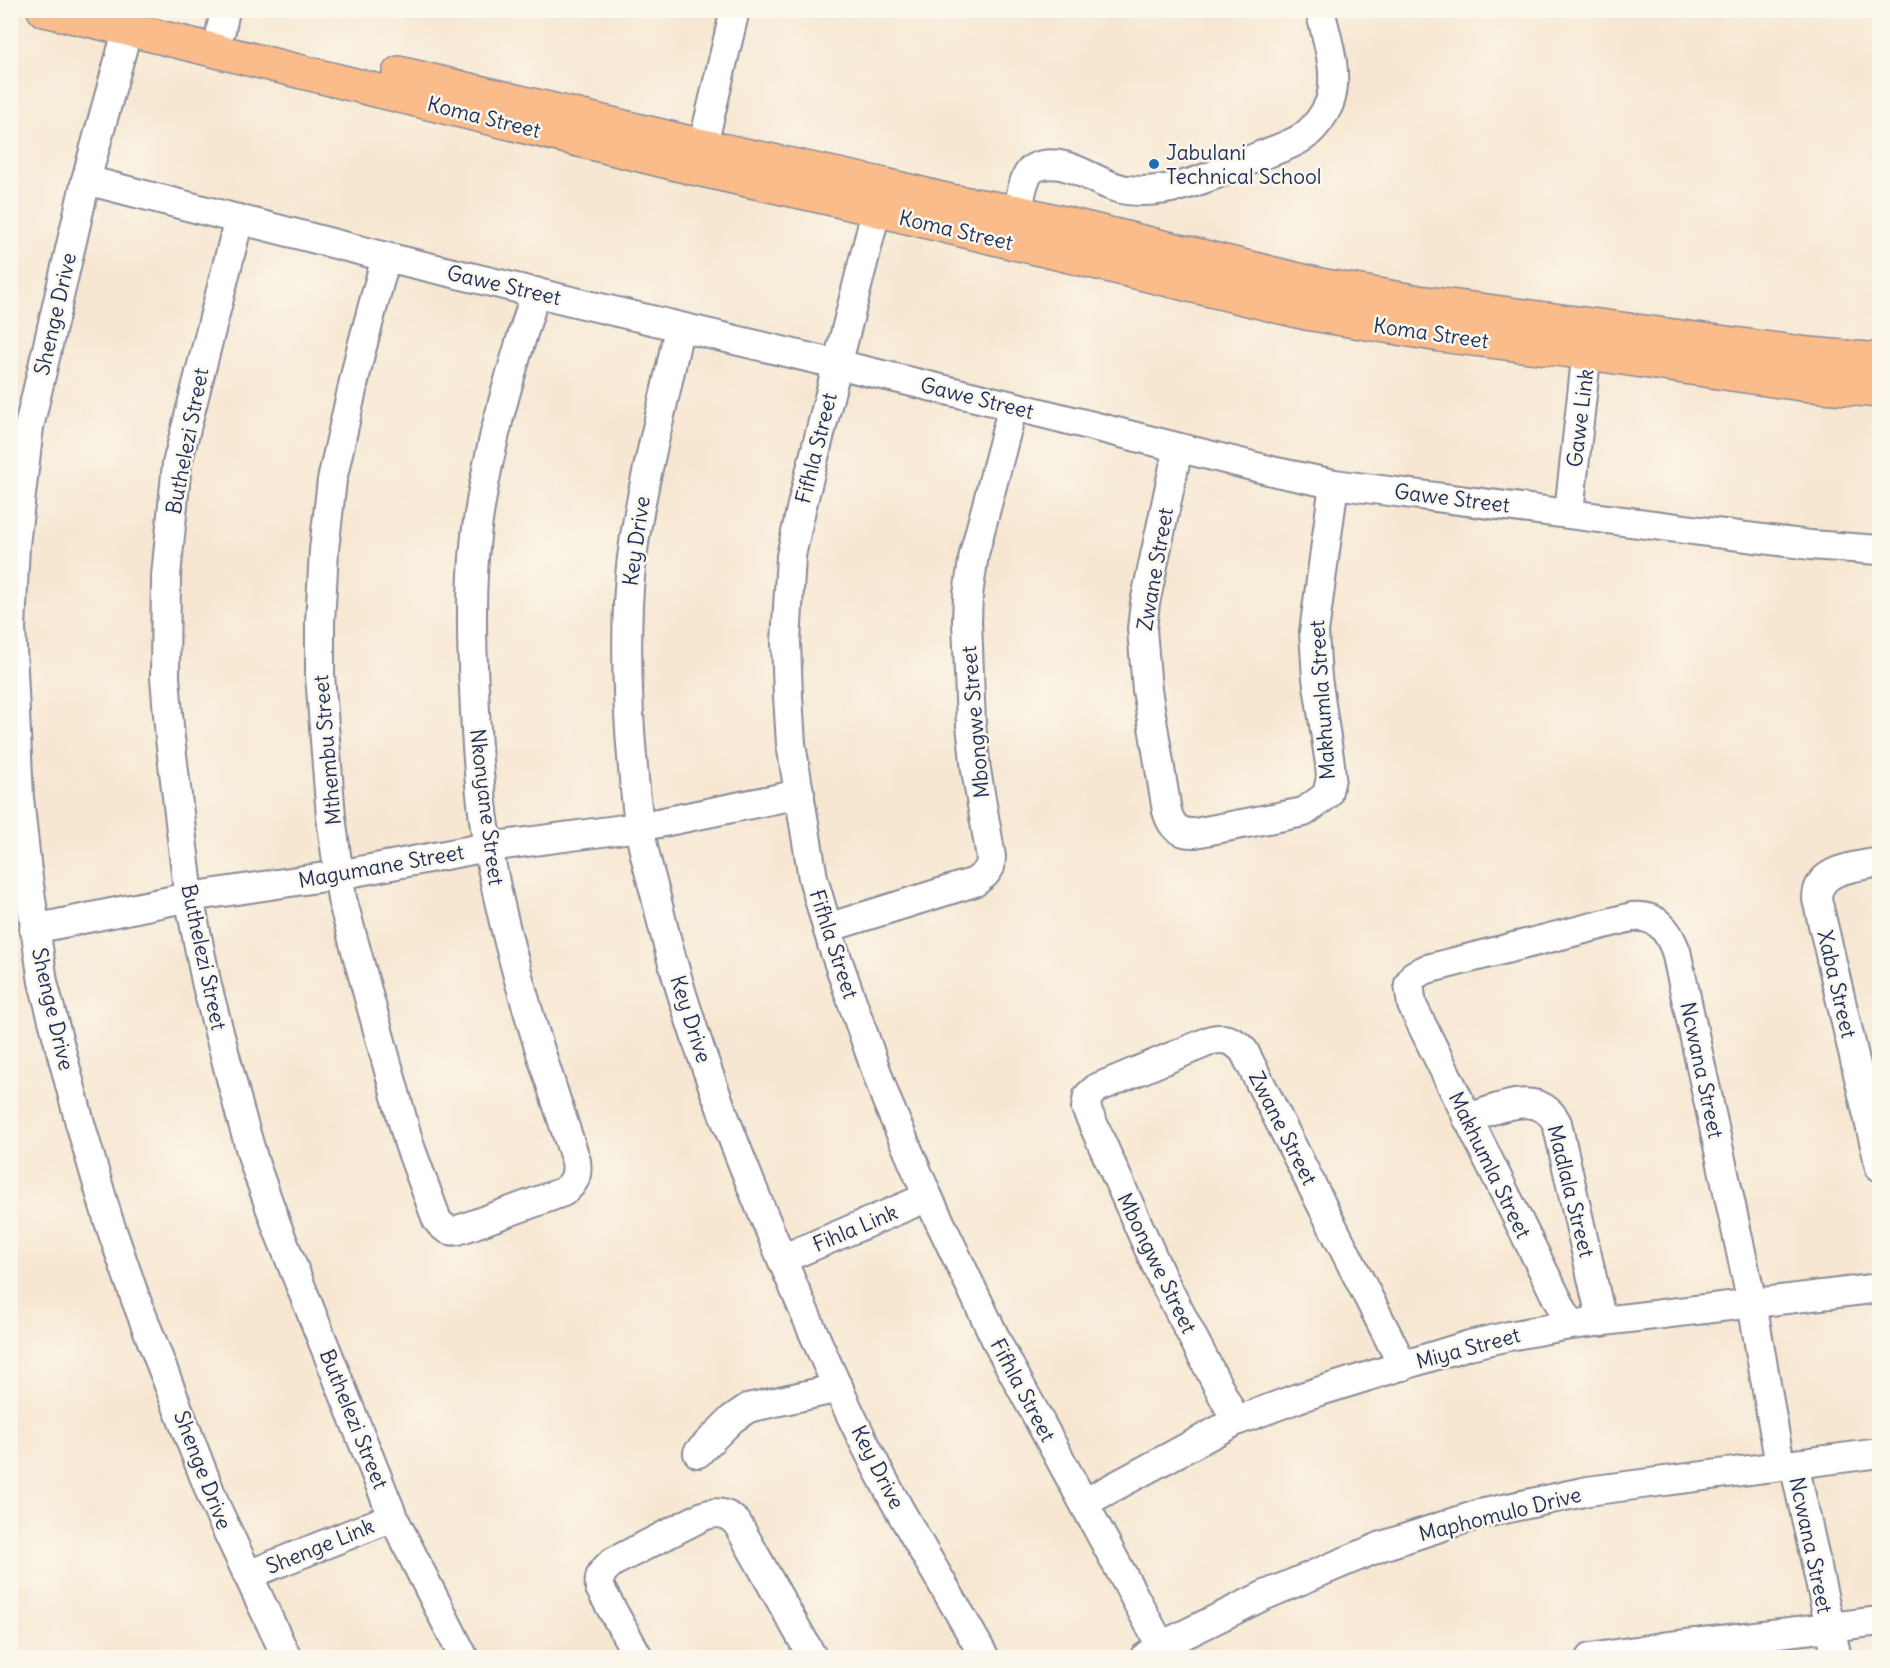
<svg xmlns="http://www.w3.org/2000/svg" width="1890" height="1668" font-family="Delius,sans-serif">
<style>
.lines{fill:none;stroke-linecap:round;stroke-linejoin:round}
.minor-casing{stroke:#898b98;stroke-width:32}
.major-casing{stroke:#898b98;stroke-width:36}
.minor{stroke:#fff;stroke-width:28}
.major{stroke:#fabc8b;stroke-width:33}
.poi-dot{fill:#1f6fb2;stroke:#fbf7ec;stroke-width:2}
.labels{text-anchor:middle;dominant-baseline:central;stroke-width:5;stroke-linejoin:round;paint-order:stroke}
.street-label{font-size:21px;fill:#1b2f5e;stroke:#fbf7ec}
.poi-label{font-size:21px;fill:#1b2f5e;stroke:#fbf7ec;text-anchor:start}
</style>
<rect width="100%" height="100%" fill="#fbf7ec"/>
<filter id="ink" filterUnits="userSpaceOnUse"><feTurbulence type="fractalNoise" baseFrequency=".0167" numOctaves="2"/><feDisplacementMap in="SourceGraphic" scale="12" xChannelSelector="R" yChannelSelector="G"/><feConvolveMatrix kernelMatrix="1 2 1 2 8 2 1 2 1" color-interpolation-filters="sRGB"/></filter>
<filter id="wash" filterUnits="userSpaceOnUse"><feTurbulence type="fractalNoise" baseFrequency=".008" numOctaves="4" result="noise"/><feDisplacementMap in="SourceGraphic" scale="24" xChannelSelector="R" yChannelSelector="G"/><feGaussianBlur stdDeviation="1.35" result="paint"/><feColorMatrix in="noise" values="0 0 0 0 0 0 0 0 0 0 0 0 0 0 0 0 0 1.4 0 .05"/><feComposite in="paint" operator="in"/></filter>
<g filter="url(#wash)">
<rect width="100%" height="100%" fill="#f7e7d2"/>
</g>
<g filter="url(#ink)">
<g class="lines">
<defs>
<g id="minor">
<polyline points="133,10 86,180 29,427 15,545 11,628 19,798 27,871 43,982 80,1123 108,1219 136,1300 216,1507 287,1658"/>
<polyline points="221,30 225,10"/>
<polyline points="698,166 735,10"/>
<polyline points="86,180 386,257 1013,406 1276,472 1334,484 1810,545 1880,550"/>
<polyline points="884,188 876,211 802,505 791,556 786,642 788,696 791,744 813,878 832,944 886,1099 928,1197 1000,1348 1161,1646"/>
<polyline points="239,219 177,464 166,576 165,677 170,738 189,897 207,986 240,1113 255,1165 279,1232 393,1517 464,1658"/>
<path d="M 1017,235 C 1018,219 1019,173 1036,167 C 1068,155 1096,186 1127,190 C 1174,196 1219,173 1262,155 C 1277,149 1295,144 1307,134 C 1316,126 1324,115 1329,104 C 1340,76 1327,39 1320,10"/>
<path d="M 386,257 L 360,354 L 332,480 L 324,550 L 320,623 L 320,675 L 331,817 L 342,899 L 409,1144 L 437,1220 C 444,1229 451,1233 461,1229 L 563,1192 C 575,1183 578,1175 576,1161 C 542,1058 507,954 488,846 C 479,794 476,741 474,688 C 471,633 470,576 478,521 C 489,443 512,367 536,292"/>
<path d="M 679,327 C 662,420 632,510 628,605 C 625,678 630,752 639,824 C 642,847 649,871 655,893 C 679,1000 717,1101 758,1202 C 800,1302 841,1403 893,1498 C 923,1552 955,1604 985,1658"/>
<path d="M 1178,448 L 1145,603 L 1142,629 L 1147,690 L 1167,811 C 1171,826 1179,834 1195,833 L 1304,812 L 1327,795 L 1331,778 L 1330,764 L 1317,678 L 1314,632 L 1334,484"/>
<polyline points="1569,512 1589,332"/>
<path d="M 1880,862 C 1856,867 1817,868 1817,899 L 1880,1167"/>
<polyline points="827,928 975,882 985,874 990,867 991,857 976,770 971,725 967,621 968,595 974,554 1013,406"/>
<polyline points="34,929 189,897 338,875 488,847 639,827 800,794"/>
<path d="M 1467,1118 C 1497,1110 1538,1087 1557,1123 L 1602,1322"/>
<polyline points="782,1259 928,1197"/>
<path d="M 1570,1325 L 1412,1005 L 1409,984 L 1414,975 L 1427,969 L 1632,917 C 1657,914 1668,930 1676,951 L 1752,1303 L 1780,1465"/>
<path d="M 1236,1421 L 1161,1276 L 1086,1108 L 1088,1096 L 1097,1088 L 1212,1040 C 1226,1037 1235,1041 1244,1051 L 1403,1366"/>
<polyline points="698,1453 732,1419 748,1408 839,1388"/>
<polyline points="1794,1464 1837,1658"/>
<polyline points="1084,1503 1236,1421 1298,1398 1469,1345 1509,1336 1570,1325 1880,1288"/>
<polyline points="248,1575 393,1517"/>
<path d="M 639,1658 L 600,1588 C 598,1575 603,1570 613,1562 L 703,1516 C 716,1511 726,1512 737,1523 L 813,1658"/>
<polyline points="1144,1658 1161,1646 1263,1596 1382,1546 1480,1514 1588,1491 1880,1453"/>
<polyline points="1590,1658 1662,1647 1880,1621"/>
</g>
<g id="major">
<polyline points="44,10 127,29 697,169 832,199 1306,313 1440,335 1588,353 1801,384 1880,391"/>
<polyline points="399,73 703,146 885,185 950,201 1018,212 1320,285 1419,302 1809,354 1880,360"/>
</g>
</defs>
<!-- minor casing -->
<use href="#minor" class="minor-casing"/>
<!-- major casing -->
<use href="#major" class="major-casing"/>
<!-- minor -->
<use href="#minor" class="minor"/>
<!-- major -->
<use href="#major" class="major"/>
</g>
</g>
<!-- markers -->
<circle class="poi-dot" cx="1154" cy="164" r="6"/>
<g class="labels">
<!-- street labels -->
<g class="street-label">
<text transform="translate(484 117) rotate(14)">Koma Street</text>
<text transform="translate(956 230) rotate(13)">Koma Street</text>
<text transform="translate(504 285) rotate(13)">Gawe Street</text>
<text transform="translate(55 314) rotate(-77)">Shenge Drive</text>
<text transform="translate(1431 333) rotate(8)">Koma Street</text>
<text transform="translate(977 398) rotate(14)">Gawe Street</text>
<text transform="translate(1580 418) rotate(-83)">Gawe Link</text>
<text transform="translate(187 441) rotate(-79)">Buthelezi Street</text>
<text transform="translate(816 448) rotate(-76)">Fifhla Street</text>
<text transform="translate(1452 498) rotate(7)">Gawe Street</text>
<text transform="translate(636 541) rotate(-82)">Key Drive</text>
<text transform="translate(1155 569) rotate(-80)">Zwane Street</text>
<text transform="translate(1322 700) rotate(-94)">Makhumla Street</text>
<text transform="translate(975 722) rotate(-95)">Mbongwe Street</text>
<text transform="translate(327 750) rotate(-95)">Mthembu Street</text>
<text transform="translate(487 807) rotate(83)">Nkonyane Street</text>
<text transform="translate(381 866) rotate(-10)">Magumane Street</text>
<text transform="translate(834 944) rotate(72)">Fifhla Street</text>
<text transform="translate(204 957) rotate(78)">Buthelezi Street</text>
<text transform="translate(1837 984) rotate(77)">Xaba Street</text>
<text transform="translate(53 1009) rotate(77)">Shenge Drive</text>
<text transform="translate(691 1019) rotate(72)">Key Drive</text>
<text transform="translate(1702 1070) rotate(78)">Ncwana Street</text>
<text transform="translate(1283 1128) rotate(63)">Zwane Street</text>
<text transform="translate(1490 1165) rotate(64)">Makhumla Street</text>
<text transform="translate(1571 1191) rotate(76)">Madlala Street</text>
<text transform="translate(855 1228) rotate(-23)">Fihla Link</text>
<text transform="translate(1157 1263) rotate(64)">Mbongwe Street</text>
<text transform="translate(1468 1348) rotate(-15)">Miya Street</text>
<text transform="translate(1023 1390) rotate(62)">Fifhla Street</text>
<text transform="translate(354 1419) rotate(68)">Buthelezi Street</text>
<text transform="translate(878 1467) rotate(63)">Key Drive</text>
<text transform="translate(203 1470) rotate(69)">Shenge Drive</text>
<text transform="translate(1500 1514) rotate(-14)">Maphomulo Drive</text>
<text transform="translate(1811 1545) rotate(78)">Ncwana Street</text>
<text transform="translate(320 1546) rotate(-22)">Shenge Link</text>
</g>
<!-- poi labels -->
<g class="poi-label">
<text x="1166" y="152">Jabulani<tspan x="1166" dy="24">Technical School</tspan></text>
</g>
</g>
<!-- margin -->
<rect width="1890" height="1668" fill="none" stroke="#fbf7ec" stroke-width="36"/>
</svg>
